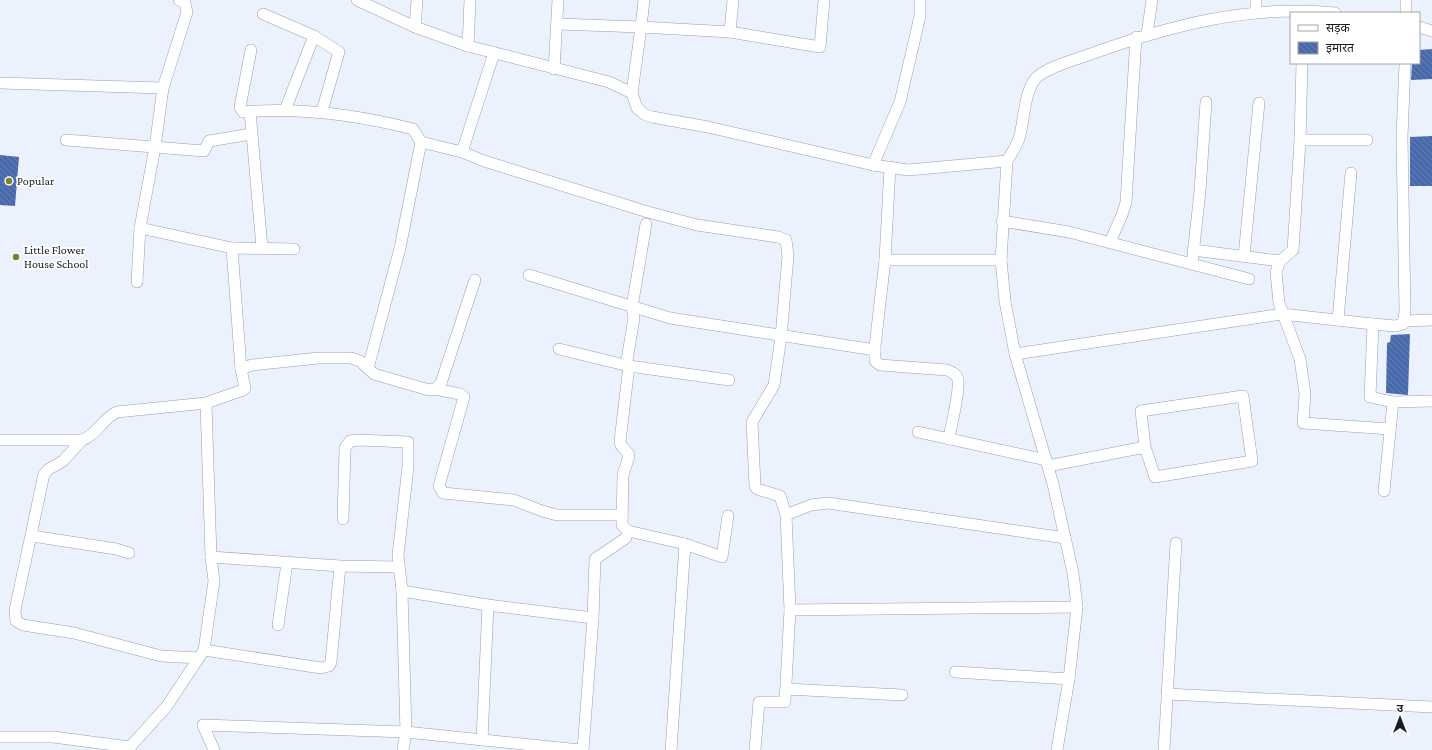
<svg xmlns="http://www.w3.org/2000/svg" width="1432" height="750" font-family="'Crimson Pro','Noto Sans Devanagari',serif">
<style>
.building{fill:url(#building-back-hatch)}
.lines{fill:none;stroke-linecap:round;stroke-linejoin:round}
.street-casing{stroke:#989fad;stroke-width:12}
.street{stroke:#fff;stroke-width:11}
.poi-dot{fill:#7c812c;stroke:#fff;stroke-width:1.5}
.labels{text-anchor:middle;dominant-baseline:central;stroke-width:3.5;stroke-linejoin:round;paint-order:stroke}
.poi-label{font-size:12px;fill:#191c21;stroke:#fff;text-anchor:start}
</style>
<defs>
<pattern id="building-back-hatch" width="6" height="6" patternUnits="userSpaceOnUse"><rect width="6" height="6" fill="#486aac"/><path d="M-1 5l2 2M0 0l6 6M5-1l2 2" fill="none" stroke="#6a82b1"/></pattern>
</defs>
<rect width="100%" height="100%" fill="#ebf2fe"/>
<!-- building -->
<g class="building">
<polygon points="1432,49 1432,79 1411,80 1412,63 1419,63 1419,50"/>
<polygon points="1432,136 1432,186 1410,186 1410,137"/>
<polygon points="0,155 19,157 15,206 0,205"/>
<polygon points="1410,334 1408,395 1386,393 1387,343 1390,342 1391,335"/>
</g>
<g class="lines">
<defs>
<g id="street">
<path d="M 357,0 L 415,27 L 468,46 L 609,82 L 632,93 L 637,108 L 644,114 L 652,117 L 708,127 L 873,165 L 908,170 L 1007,161 C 1011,154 1016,147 1019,139 C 1024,123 1024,91 1036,78 C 1047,67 1074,60 1088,55 C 1168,26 1250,4 1335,13"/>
<polyline points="1256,0 1256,12"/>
<polyline points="1406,0 1406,13"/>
<polyline points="263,14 314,36 339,52 322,111"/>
<polyline points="557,24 641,27 644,0"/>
<polyline points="415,27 417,0"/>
<polyline points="1419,27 1432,31"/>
<polyline points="730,32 733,0"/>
<polyline points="1147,34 1152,0"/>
<polyline points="468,46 470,0"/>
<path d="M 251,50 L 240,107 L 243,112 C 301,107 357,115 413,129 L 421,142"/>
<polyline points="1302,63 1300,140 1293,250 1280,261 1276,272 1279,303 1300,359 1305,394 1303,423 1390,429"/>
<polyline points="554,69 558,0"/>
<polyline points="0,83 163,88"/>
<polyline points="632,93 641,27 730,32 820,47 824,0"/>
<polyline points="285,110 314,36"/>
<polyline points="250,111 262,248"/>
<polyline points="66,140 204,151 209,141 251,134"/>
<polyline points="1300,140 1367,140"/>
<polyline points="462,152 484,161 648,212 697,225 778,237 786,240 788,256 781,337 774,385 752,422 755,486 757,489 780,496 786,515 790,610 785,702 759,702 755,750"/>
<polyline points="1007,161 1001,260 1005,301 1015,354 1053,484 1073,573 1077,607 1069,679 1057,750"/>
<polyline points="873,165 900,102 920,16 920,0"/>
<path d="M 890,167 L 885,260 L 875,346 L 875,361 L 880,365 L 947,370 C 952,372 957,374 958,380 C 960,391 951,426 949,439"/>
<polyline points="1002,221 1069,232 1249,279"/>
<path d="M 646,224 L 632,307 L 634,318 L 627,360 L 629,366 L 620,441 C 620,449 628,449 629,456 L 623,475 L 622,525 L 628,531 L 685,544 L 722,557 L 728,516"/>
<polyline points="140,228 232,248 294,249"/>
<polyline points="1110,242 1122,215 1126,202 1136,37"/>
<polyline points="232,248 241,369"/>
<polyline points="1193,250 1280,261"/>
<polyline points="1244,256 1259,103"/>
<polyline points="885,260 1001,260"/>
<polyline points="1192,264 1200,191 1206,102"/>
<polyline points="529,275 670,318 875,350"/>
<polyline points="137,282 140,228 155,147 163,88 187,12 185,3 179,0"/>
<polyline points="1338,320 1351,173"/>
<polyline points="1404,321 1432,320"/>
<polyline points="1373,324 1370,397 1393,402"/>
<polyline points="559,349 629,366 729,380"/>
<polyline points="1015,354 1282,314 1373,324 1395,326 1403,324 1405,312 1402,137 1405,63"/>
<polyline points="368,368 400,248 421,142 462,152 494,53"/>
<polyline points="435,389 460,394 464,397 439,486 443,493 514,500 542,511 557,515 622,515"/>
<polyline points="918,432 1046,460"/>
<path d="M 0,440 L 82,440 C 97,435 103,418 117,412 L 206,403 L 243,390 L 245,388 L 241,369 L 252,365 L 319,358 L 351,358 L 360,361 L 374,374 L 429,390 L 435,389 L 441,383 L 475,280"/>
<polyline points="82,440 63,461 49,469 44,474 15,610 16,621 23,625 74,633 161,656 199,658"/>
<polyline points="1048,466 1145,447 1141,411 1243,396 1252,461 1155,477 1145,447"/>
<polyline points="1384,491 1393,402 1432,401"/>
<polyline points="786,515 811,505 828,503 1065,538"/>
<polyline points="343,519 345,448 350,441 358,440 408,442 408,467 398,555 402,591 406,732 403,750"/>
<polyline points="32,536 116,549 129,553"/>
<polyline points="211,557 340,566 399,567"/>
<polyline points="402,591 488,605 593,618"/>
<polyline points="790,610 1077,607"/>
<polyline points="278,625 287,563"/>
<polyline points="204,650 321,668 329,666 331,662 340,566"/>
<polyline points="955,672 1069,679"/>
<polyline points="786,689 902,695"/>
<polyline points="1167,694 1432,707"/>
<polyline points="0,737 53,737 130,747"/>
<polyline points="482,740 488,605"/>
<polyline points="130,750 130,747 167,706 204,650 214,581 211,557 206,403"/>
<polyline points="214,750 203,725 406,732 580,750"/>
<polyline points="583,750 593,618 595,559 626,538"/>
<polyline points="671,750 685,544"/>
<polyline points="1164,750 1176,543"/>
</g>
</defs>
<!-- street casing -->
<use href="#street" class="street-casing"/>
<!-- street -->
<use href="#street" class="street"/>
</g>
<!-- markers -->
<g class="poi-dot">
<circle cx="9" cy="181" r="4"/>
<circle cx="16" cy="257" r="4"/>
</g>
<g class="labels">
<!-- poi labels -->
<g class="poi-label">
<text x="17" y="181">Popular</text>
<text x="24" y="250">Little Flower<tspan x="24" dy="14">House School</tspan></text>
</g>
</g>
<!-- legend -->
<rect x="1290" y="12" width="130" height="52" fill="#ffffff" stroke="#a3a4a6"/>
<rect x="1298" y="25" width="20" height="6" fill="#ffffff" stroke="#a3a4a6"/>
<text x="1326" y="32" font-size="12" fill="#191c21">सड़क</text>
<rect x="1298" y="42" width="20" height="12" fill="url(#building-back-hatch)" stroke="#a3a4a6"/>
<text x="1326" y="52" font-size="12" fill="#191c21">इमारत</text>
<!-- north arrow -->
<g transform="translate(1400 718)" stroke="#ffffff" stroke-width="3" paint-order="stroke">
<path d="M0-3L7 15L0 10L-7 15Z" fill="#191c21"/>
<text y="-6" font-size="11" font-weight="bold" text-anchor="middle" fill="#191c21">उ</text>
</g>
</svg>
